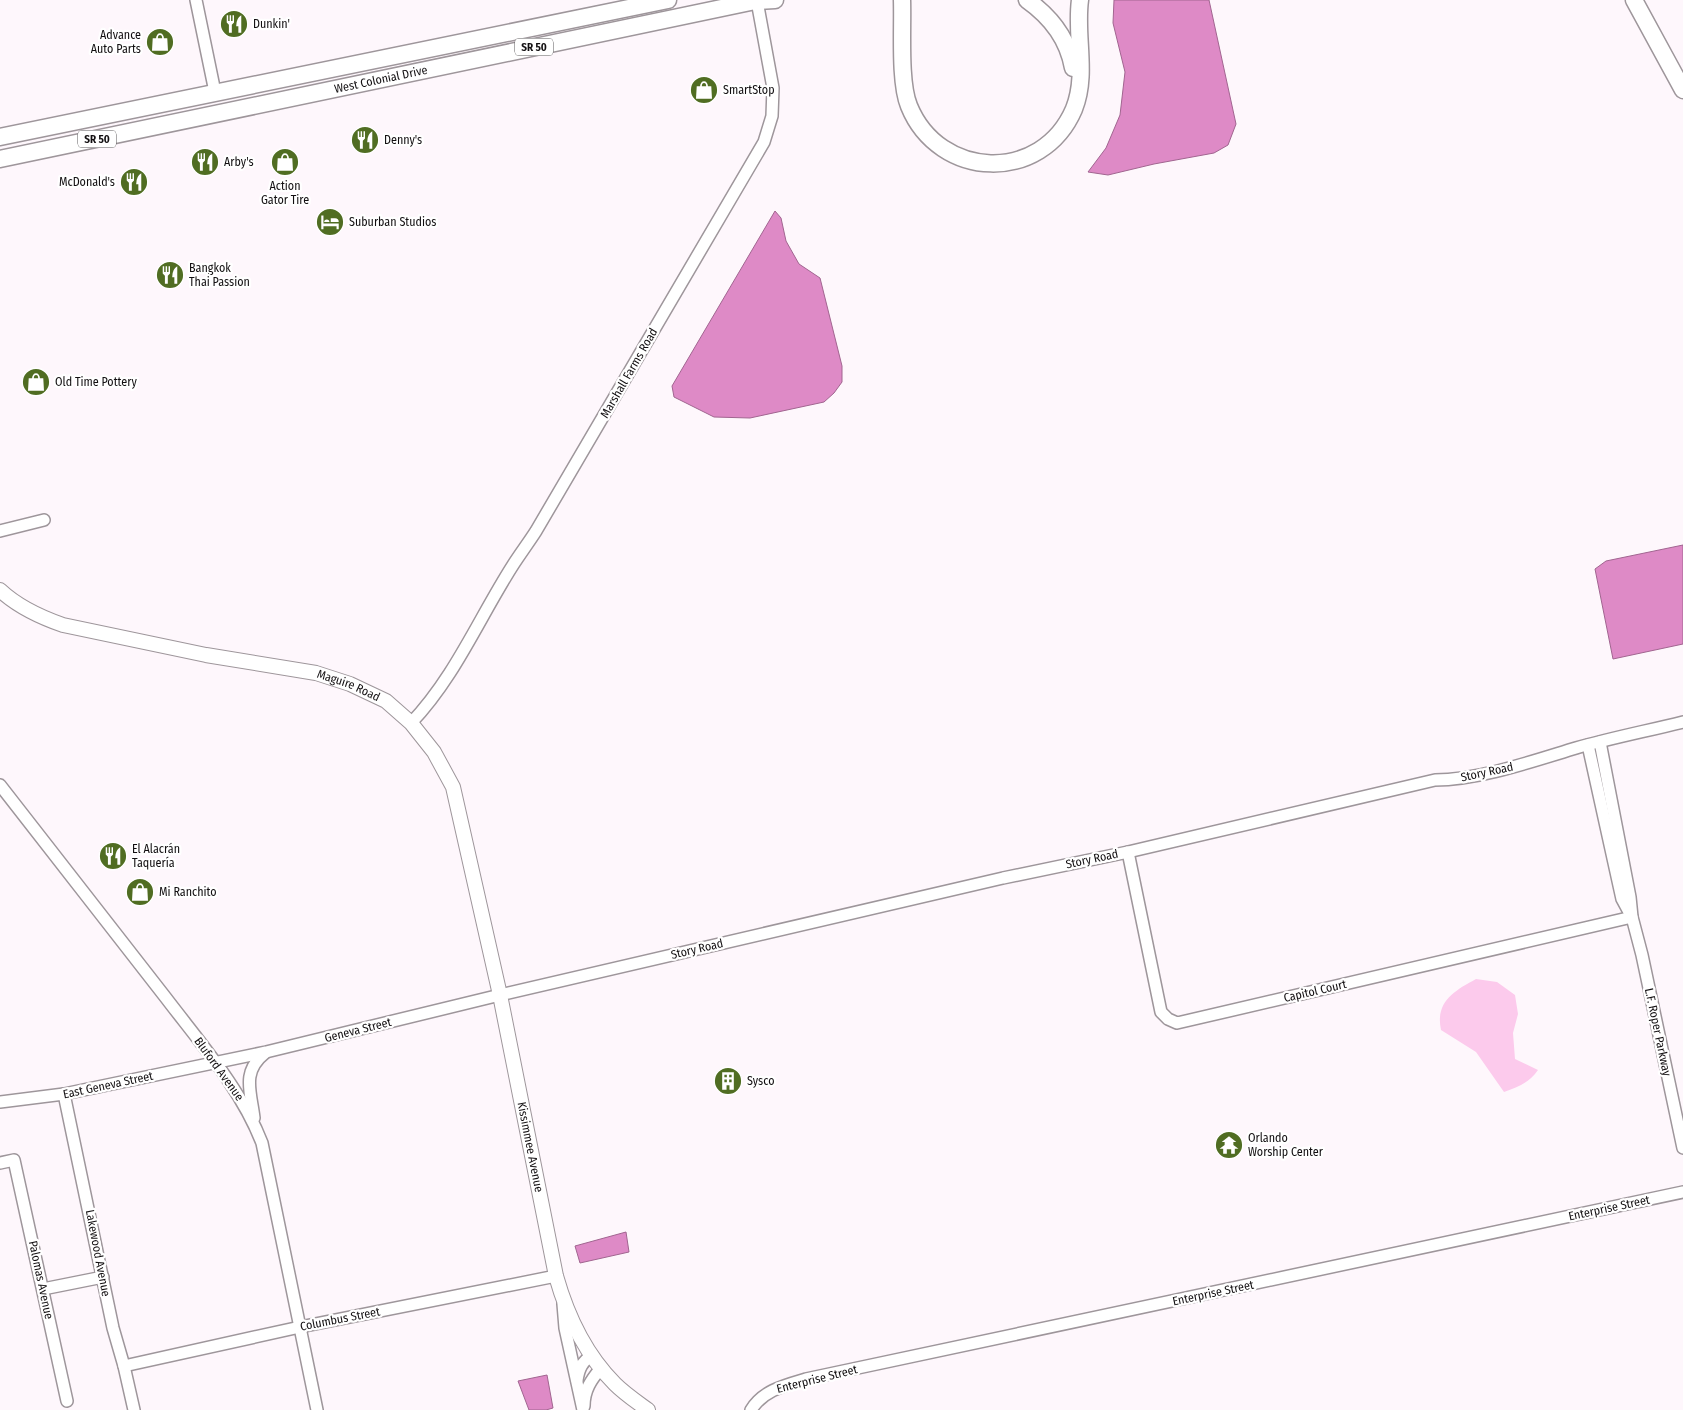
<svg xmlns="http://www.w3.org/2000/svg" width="1683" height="1410" font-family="'Fira Sans Condensed',sans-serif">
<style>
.green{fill:#fccaec}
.water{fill:#de8ac6;stroke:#a16590}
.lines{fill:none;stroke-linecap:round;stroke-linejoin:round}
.minor-casing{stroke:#9e969b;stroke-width:14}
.major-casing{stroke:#9e969b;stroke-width:16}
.highway-casing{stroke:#9e969b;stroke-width:19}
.minor{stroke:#fff;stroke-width:11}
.major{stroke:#fff;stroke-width:14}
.highway{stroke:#fff;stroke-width:16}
.labels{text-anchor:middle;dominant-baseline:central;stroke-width:4.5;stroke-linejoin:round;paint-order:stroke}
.shield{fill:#fff;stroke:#595758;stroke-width:1}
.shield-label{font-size:11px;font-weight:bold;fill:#120f11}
.poi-label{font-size:12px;fill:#120f11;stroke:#fff;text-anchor:start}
.street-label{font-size:12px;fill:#120f11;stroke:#fff}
</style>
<rect width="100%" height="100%" fill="#fef7fc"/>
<!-- green -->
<path class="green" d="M 1476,979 L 1497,982 L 1515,995 L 1518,1014 L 1513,1033 L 1515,1059 L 1538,1070 C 1529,1083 1518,1087 1504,1092 L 1476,1052 L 1441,1030 C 1435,1002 1454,991 1476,979 Z"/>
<!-- water -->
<g class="water">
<polygon points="1114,0 1209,0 1236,124 1228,145 1214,153 1154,164 1108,175 1088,172 1106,148 1120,115 1125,72 1113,23"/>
<polygon points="775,211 781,218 786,241 799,264 820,278 842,366 842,382 834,393 824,402 750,418 714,417 674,397 672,386"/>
<polygon points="1683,545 1683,644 1613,659 1595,569 1606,561"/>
<polygon points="626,1232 629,1252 580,1263 575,1246"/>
<polygon points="547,1375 553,1408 546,1410 529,1410 518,1381"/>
</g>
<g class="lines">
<defs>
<g id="minor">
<polyline points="196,0 215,92"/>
<polyline points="0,531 44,520"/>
<path d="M 411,723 C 455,677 479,618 513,565 C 520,554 529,542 536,531 L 764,142 L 772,116 L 773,88 L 757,1"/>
<polyline points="1600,742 1630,897 1632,917 1642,955 1683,1148"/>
<polyline points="1588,745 1622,899 1629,912"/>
<path d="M 0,785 C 55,856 111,927 166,998 C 201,1044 241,1089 262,1143 L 317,1410"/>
<polyline points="1128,852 1161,1012 1168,1019 1177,1023 1632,917"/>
<polyline points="64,1094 113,1328 124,1366 134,1410"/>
<path d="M 0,1102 L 64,1094 L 266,1052 L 500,995 L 1003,878 L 1128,852 L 1435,780 C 1479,780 1533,761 1576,748 C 1611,738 1647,731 1683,722"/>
<path d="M 254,1118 C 251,1092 241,1072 265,1053"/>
<polyline points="0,1163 14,1160 67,1401"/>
<polyline points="43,1289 103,1277"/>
<polyline points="563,1304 565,1328 583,1410"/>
<polyline points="124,1366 300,1327 556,1276"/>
<path d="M 577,1380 C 579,1368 582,1362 592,1355"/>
<path d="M 584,1406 C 584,1390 591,1380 601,1368"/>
<path d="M 751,1410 C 763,1390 786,1385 806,1379 L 1683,1192"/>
</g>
<g id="major">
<path id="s1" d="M 0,590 C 18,607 40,617 63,625 L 206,655 L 316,673 L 350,684 L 386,701 L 411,723 L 434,752 L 453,787 L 500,995 L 556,1276 C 567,1315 586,1355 615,1384 C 625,1394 637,1402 648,1410"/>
</g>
<g id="highway">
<path d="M 902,0 C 903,28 899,82 909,106 C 939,180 1042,184 1074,109 C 1088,74 1075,36 1080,0"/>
<path d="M 1027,0 C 1051,17 1068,39 1073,68"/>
<polyline points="1634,0 1683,90"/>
<polyline points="757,1 775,0"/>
<polyline points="0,137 668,0"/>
<path id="s2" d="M 0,159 L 760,0"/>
</g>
</defs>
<!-- minor casing -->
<use href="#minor" class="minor-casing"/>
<!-- major casing -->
<use href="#major" class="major-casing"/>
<!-- highway casing -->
<use href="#highway" class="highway-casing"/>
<!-- minor -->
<use href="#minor" class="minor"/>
<!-- major -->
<use href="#major" class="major"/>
<!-- highway -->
<use href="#highway" class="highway"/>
</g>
<!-- icons -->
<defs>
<symbol id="restaurant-disc" viewBox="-11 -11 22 22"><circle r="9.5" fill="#506d22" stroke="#fff"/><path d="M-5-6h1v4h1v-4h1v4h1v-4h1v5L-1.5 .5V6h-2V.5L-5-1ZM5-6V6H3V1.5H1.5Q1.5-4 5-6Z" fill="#fff"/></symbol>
<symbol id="shop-disc" viewBox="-11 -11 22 22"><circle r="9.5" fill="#506d22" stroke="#fff"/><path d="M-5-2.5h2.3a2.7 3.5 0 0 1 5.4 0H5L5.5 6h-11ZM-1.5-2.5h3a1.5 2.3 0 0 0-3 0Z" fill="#fff"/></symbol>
<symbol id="hotel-disc" viewBox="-11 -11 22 22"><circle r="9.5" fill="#506d22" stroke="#fff"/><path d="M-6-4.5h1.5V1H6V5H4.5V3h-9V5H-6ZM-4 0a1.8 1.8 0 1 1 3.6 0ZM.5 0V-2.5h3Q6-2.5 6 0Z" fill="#fff"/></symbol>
<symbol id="building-disc" viewBox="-11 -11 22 22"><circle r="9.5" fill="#506d22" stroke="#fff"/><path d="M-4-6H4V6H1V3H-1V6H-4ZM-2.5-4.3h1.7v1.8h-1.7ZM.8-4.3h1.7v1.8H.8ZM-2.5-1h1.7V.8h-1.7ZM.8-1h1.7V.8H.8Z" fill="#fff"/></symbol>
<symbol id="temple-disc" viewBox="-11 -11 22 22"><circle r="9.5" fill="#506d22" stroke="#fff"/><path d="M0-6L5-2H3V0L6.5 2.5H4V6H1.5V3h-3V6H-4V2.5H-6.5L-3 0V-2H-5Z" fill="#fff"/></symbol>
</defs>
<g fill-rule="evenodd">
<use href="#restaurant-disc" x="218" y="8" width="32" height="32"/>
<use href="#shop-disc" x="144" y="26" width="32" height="32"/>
<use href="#shop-disc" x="688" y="74" width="32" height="32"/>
<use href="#restaurant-disc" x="349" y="124" width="32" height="32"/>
<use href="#restaurant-disc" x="189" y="146" width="32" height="32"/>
<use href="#shop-disc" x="269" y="146" width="32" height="32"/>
<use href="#restaurant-disc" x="118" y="166" width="32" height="32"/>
<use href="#hotel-disc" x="314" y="206" width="32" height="32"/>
<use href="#restaurant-disc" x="154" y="259" width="32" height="32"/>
<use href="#shop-disc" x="20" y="366" width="32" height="32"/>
<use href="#restaurant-disc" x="97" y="840" width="32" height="32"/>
<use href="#shop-disc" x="124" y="876" width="32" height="32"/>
<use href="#building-disc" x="712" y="1065" width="32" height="32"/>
<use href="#temple-disc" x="1213" y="1129" width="32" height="32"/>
</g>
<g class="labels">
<!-- shield labels -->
<g class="shield">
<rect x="515" y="38.5" width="38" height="17" rx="4"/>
<rect x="78" y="130.5" width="38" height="17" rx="4"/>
</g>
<g class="shield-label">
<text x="534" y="47">SR 50</text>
<text x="97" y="139">SR 50</text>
</g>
<!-- poi labels -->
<g class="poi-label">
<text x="253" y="24">Dunkin'</text>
<text x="141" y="35" text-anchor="end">Advance<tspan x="141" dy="14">Auto Parts</tspan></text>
<text x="723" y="90">SmartStop</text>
<text x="384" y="140">Denny's</text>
<text x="224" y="162">Arby's</text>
<text x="115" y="182" text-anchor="end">McDonald's</text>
<text x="285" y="186" text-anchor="middle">Action<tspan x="285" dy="14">Gator Tire</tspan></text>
<text x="349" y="222">Suburban Studios</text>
<text x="189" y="268">Bangkok<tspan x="189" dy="14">Thai Passion</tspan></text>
<text x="55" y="382">Old Time Pottery</text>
<text x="132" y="849">El Alacrán<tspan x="132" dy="14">Taquería</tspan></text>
<text x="159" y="892">Mi Ranchito</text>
<text x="747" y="1081">Sysco</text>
<text x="1248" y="1138">Orlando<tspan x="1248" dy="14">Worship Center</tspan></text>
</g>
<!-- street labels -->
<g class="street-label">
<text stroke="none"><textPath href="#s2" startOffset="389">West Colonial Drive</textPath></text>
<text transform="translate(629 373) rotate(-60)">Marshall Farms Road</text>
<text stroke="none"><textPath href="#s1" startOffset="365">Maguire Road</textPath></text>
<text transform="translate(1487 772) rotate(-12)">Story Road</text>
<text transform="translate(1092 859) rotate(-12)">Story Road</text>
<text transform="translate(697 949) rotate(-13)">Story Road</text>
<text transform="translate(1315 991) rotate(-13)">Capitol Court</text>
<text transform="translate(358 1030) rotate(-14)">Geneva Street</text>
<text transform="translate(1658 1032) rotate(78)">L.F. Roper Parkway</text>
<text transform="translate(219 1069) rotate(54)">Bluford Avenue</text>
<text transform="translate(108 1085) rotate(-12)">East Geneva Street</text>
<text stroke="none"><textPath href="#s1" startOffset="884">Kissimmee Avenue</textPath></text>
<text transform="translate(1609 1208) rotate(-12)">Enterprise Street</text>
<text transform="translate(98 1253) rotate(79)">Lakewood Avenue</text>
<text transform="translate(41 1280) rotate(78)">Palomas Avenue</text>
<text transform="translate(1213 1293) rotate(-12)">Enterprise Street</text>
<text transform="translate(340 1319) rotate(-11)">Columbus Street</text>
<text transform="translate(817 1379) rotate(-14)">Enterprise Street</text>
</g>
</g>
</svg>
